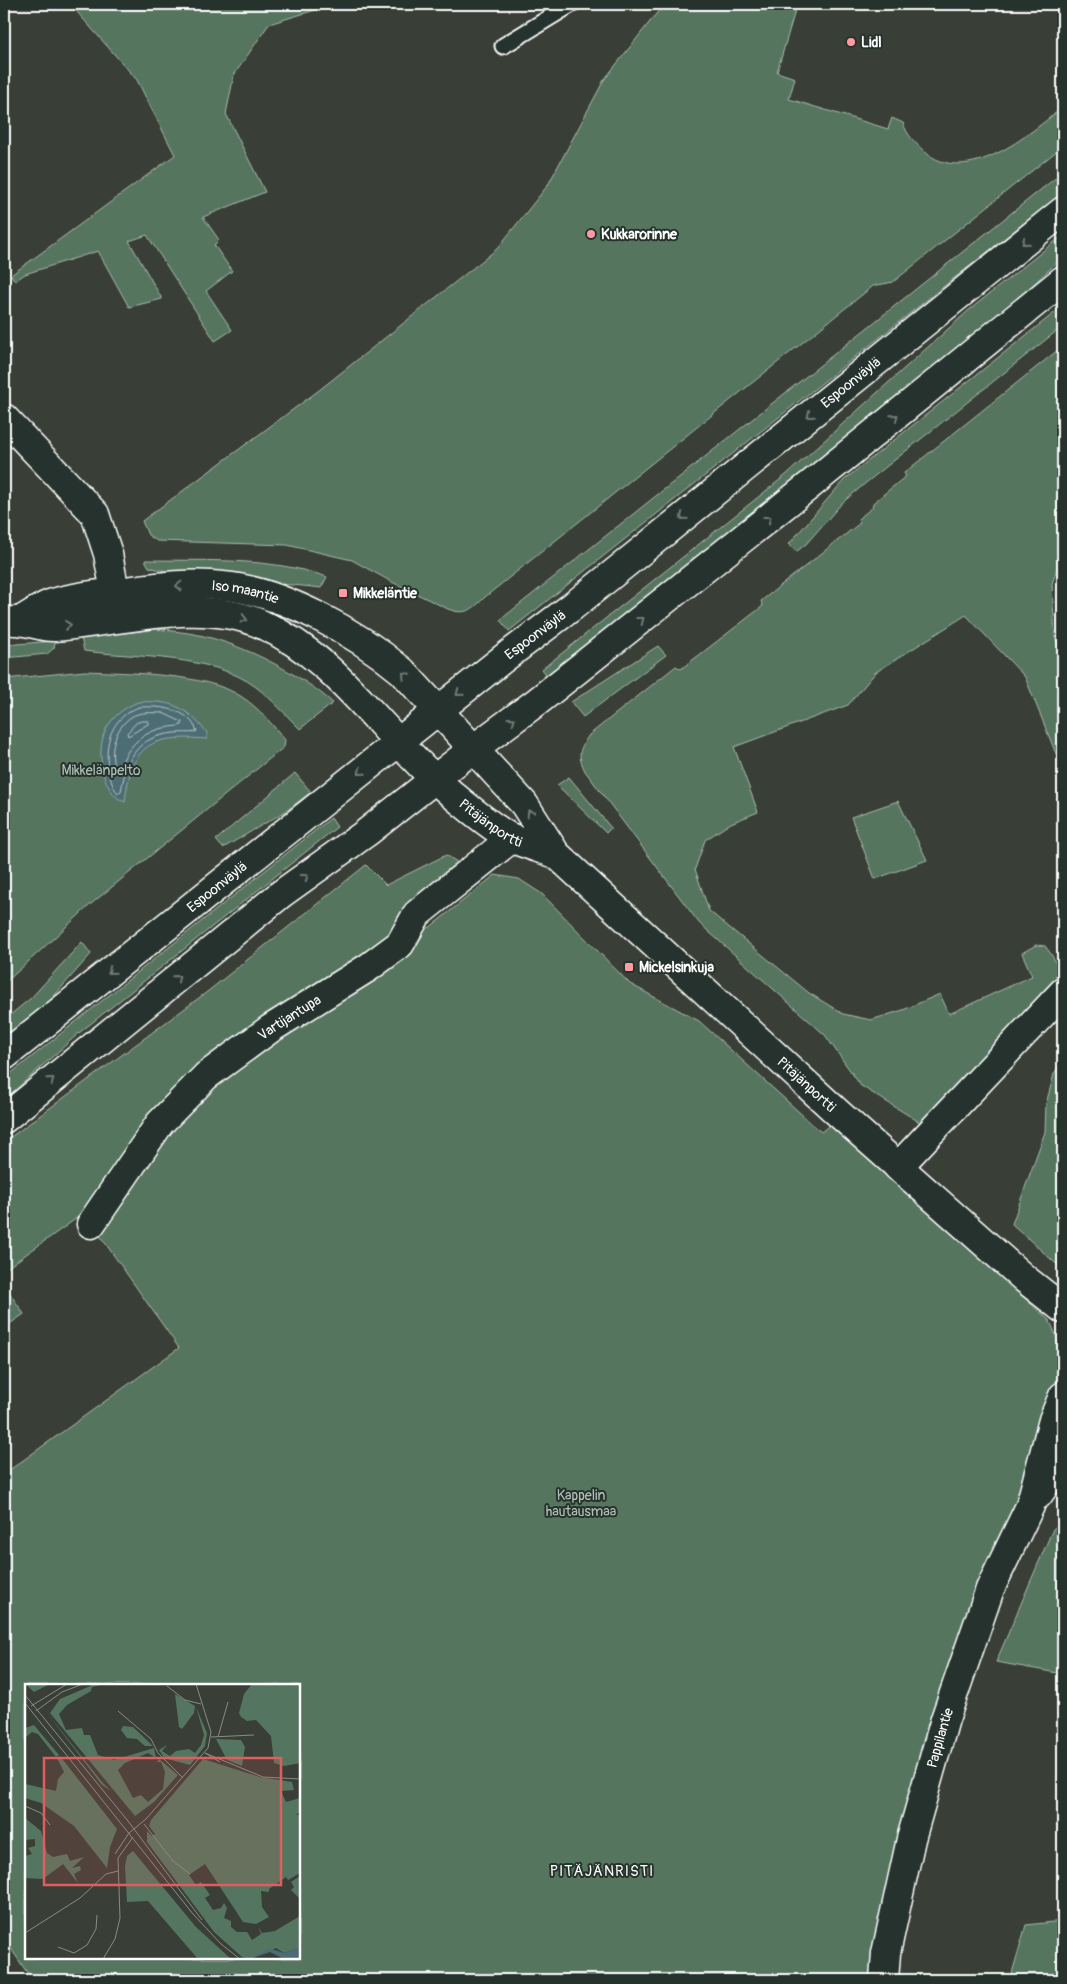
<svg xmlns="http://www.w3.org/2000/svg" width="1067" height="1984" font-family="Pangolin,sans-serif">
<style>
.green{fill:#54755f;stroke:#aabaaf;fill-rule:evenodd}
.water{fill:#4d6d74;stroke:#94a7ac}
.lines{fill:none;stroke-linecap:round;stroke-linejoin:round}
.shore{stroke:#b8c5c7;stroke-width:1}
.lane-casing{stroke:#fff;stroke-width:19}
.street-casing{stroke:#fff;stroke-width:31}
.secondary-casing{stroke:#fff;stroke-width:31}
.primary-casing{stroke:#fff;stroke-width:31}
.lane{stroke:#26332d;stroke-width:15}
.street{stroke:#26332d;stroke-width:28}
.secondary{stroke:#26332d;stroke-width:28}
.primary{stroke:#26332d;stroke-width:28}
.oneway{stroke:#727a76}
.poi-dot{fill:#ff9aa2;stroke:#26332d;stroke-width:2}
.labels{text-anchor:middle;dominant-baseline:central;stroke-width:4;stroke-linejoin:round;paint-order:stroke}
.poi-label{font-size:14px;font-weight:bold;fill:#fff;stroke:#26332d;text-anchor:start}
.street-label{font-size:14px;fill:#fff;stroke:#26332d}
.park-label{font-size:14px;fill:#b2c1b7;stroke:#26332d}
.neighbourhood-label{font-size:15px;letter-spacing:1px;fill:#fff;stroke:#26332d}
.inset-road{fill:none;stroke:#888c87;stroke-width:1}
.view{fill:#e05e5e;fill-opacity:0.15;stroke:#e05e5e;stroke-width:2.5}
.inset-edge{fill:none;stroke:#fff;stroke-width:2.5}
</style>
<rect width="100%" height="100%" fill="#393f37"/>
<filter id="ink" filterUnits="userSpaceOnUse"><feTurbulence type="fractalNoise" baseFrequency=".02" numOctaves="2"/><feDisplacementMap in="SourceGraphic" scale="10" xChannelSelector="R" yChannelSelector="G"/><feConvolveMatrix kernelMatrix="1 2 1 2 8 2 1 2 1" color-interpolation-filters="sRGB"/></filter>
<g filter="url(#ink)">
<!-- green -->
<g class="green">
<polygon points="70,4 335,4 269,24 234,75 226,114 265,192 203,217 219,240 214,245 232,271 206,291 232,330 215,341 147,235 129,241 162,299 129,307 98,251 25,274 15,281 11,275 175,155 137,80"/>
<path d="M 664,4 L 797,4 L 777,72 L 795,78 L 789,99 L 888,129 L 892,118 L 903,123 C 907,135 915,143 924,151 C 967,189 1029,134 1063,107 L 1063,146 L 893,282 L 873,286 L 485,597 C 473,609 466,616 448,609 L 390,581 L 352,560 L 287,545 L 157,541 L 148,535 L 142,521 L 318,391 L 497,249 L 548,185 L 604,80 Z"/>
<polygon points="1063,172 1063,192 509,631 500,620"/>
<polygon points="1063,235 1063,257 993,321 549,678 542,669 786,475 968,311"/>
<polygon points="1063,306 1063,326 867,482 842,503 806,544 796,552 789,544 844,480"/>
<path d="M 1063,346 L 1063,549 L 1052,584 L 1055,637 L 1063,659 L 1063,771 L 1025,677 L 966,615 L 876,672 L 848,705 L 734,747 L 758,812 L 731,823 L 705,840 L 695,869 L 709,911 L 809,993 L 843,1014 L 871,1020 L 903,1010 L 940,994 L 949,1014 L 1032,976 L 1022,953 L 1036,945 L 1045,946 C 1059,964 1060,969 1051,990 L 921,1123 L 861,1086 L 825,1035 L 699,923 L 585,771 C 577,754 579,750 589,735 L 676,666 L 681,669 L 763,606 L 761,601 L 860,523 L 858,519 L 872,508 L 873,503 L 906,476 L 904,473 Z"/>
<path d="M 145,560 C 206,561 270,557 327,577 L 321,588 C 264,581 204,582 149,567 Z"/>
<path d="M 157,629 C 171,631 185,632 199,635 C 242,644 301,674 333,703 L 300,729 C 286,715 272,699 256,687 C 212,654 136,658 84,651 L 81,638 Z"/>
<polygon points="55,641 54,648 47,654 4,658 4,645"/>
<polygon points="658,646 666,655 583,717 571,702"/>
<path d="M 85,671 C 128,673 207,673 242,697 C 259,708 272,724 285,740 L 284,747 L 91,904 L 4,984 L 4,679 Z"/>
<polygon points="295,773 311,792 286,811 223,848 216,840"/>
<polygon points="569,777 611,828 606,833 557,785"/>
<polygon points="898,801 927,860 875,879 851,817"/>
<polygon points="331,818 337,827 79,1033 4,1100 4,1079"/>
<path d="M 446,855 L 457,862 L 408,902 L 429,928 L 495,875 L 519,879 L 542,894 L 630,984 L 699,1021 L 821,1132 L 831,1124 L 1049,1320 C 1067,1353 1059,1378 1046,1412 L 874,1980 L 32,1980 L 4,1938 L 4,1474 L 179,1348 L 84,1213 L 4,1270 L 4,1142 L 207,992 L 366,865 L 386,885 ZM 26,1685 L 299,1685 L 299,1958 L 26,1958 Z"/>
<polygon points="82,942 91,954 40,1012 4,1041 4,1020 31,998"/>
<polygon points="1063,1059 1063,1270 1012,1224 1045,1132 1046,1104 1054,1074"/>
<polygon points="4,1285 24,1314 4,1328"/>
<polygon points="1063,1520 1063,1674 996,1662 1053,1529"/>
<polygon points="1063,1921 1063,1980 1010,1980 1026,1925"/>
</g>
<!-- water -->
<path class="water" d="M 138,702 C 173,700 186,707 207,733 L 207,739 C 151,735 131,743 125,802 C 102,794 95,751 106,729 C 113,716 125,707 138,702 Z"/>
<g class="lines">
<!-- shore -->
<g class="shore">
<path d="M 139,707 C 161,706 188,708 197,731 C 192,734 182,732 174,733 C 137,737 127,757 121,791 L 118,793 C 112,787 111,780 109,772 C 103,744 111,717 139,707 Z"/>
<path d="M 163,713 L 182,722 L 182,725 C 175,727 166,727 159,729 C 138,735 126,750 119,769 L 115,770 C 109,751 114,729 131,717 C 140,711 153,713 163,713 Z"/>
<polygon points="142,721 148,721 148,724 128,736 127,733 136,723"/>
</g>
<defs>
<polyline id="lane" points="503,46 572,4"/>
<g id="street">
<polyline points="4,418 95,514 108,554 119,614"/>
<polyline points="898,1167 1063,992"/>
<path id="s1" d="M 91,1224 L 160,1123 L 206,1076 L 270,1029 L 369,967 L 400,944 L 417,914 L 512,838"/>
<polyline points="1038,1495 1063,1460"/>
<path id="s2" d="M 884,1980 L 886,1953 L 911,1839 L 945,1719 L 990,1589 L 1030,1506 L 1053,1420 L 1063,1396"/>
</g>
<g id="secondary">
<path id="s3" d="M 14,621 C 28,620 41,628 55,627 C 119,622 200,597 261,624 C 334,656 378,727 435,779 C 452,795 493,829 513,839 C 527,845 542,849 556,854"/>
<path id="s4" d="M 20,621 C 30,615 40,608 50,604 C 73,596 101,594 125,591 C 156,587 191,582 223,586 C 282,591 357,633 402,671 L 524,804 L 556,854 L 838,1113 L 1025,1279 L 1063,1309"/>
</g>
<g id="primary">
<path id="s5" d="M 4,1056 L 504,658 L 573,606 L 1063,211"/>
<polyline points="4,1119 281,894 366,833 473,749 538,701 810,485 1063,280"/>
</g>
</defs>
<!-- lane casing -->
<use href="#lane" class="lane-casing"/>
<!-- street casing -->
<use href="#street" class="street-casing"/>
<!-- secondary casing -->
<use href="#secondary" class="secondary-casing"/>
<!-- primary casing -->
<use href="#primary" class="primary-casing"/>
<!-- lane -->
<use href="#lane" class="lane"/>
<!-- street -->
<use href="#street" class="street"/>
<!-- secondary -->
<use href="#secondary" class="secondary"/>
<!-- primary -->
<use href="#primary" class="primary"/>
</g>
<!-- one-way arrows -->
<defs><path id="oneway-chevron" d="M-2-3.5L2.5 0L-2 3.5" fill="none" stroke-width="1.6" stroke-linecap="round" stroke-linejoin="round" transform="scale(1.25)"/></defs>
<g class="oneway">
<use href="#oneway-chevron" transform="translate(1025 242) rotate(141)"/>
<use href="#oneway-chevron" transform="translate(810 415) rotate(141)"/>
<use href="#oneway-chevron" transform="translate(895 417) rotate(-39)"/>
<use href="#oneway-chevron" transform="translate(683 517) rotate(141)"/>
<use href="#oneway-chevron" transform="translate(768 519) rotate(-38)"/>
<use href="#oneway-chevron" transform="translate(179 586) rotate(179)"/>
<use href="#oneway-chevron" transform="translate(244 619) rotate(15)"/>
<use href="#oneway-chevron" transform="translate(641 620) rotate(-38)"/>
<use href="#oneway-chevron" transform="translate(68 625) rotate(-6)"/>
<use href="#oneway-chevron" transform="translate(405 675) rotate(-134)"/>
<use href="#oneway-chevron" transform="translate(459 693) rotate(141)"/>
<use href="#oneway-chevron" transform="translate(512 720) rotate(-36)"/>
<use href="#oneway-chevron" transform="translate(361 772) rotate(141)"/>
<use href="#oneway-chevron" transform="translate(530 813) rotate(-122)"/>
<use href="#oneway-chevron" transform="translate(305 877) rotate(-36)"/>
<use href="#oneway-chevron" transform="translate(111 971) rotate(141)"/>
<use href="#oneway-chevron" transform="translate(177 978) rotate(-39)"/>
<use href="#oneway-chevron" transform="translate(51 1080) rotate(-39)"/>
</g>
</g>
<!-- markers -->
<g class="poi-dot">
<circle cx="851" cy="42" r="5"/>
<circle cx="591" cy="234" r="5"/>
<rect x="338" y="588" width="10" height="10" rx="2.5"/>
<rect x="624" y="962" width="10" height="10" rx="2.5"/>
</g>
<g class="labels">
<!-- poi labels -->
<g class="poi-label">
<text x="861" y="42">Lidl</text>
<text x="601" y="234">Kukkarorinne</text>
<text x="353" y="593">Mikkeläntie</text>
<text x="639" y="967">Mickelsinkuja</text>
</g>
<!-- street labels -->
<g class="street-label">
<text stroke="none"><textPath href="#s5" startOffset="1082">Espoonväylä</textPath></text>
<text stroke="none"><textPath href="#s4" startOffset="232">Iso maantie</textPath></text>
<text stroke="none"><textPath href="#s5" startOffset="678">Espoonväylä</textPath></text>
<text stroke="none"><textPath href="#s3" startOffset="556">Pitäjänportti</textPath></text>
<text stroke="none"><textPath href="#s5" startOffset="272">Espoonväylä</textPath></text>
<text stroke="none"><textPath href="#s1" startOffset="290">Vartijantupa</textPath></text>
<text stroke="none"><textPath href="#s4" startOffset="990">Pitäjänportti</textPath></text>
<text stroke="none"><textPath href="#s2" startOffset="249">Pappilantie</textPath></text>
</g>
<!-- park labels -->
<g class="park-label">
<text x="101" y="770">Mikkelänpelto</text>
<text x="581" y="1495">Kappelin<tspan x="581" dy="16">hautausmaa</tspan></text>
</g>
<!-- neighbourhood labels -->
<g class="neighbourhood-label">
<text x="602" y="1871">PITÄJÄNRISTI</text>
</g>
</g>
<!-- overview -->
<g transform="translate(25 1684)">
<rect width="275" height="275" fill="#393f37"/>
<path d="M 0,0 L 25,0 L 9,8 ZM 70,0 L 80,0 L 67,3 L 66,7 L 42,21 L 34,30 L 41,46 L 57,44 L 59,51 L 65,51 L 73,71 L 89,76 L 129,64 L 131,74 L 123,69 L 100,79 L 93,86 L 108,114 L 116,111 L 123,118 L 138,105 L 140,88 L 136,78 L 132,78 L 134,75 L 153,91 L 129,118 L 110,132 L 25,29 L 35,15 ZM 227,0 L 275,0 L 275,79 L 259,82 L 249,79 L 246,52 L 231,36 L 222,37 L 216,33 L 214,29 L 219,10 ZM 150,10 L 170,22 L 169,29 L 157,45 L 154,43 ZM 171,23 L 182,49 L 180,62 L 165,81 L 139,74 L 134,66 L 142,61 L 137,67 L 145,72 L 151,67 L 164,65 L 170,69 L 176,61 L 179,51 ZM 23,30 L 77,98 L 85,106 L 77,101 ZM 9,41 L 34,71 L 31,73 L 13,50 L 7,48 L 1,53 L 0,44 ZM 98,42 L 108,43 L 128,62 L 120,62 L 112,55 L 102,54 L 96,46 ZM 191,55 L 216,56 L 220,63 L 217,82 L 202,76 ZM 35,72 L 92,145 L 85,163 L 82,184 L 49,142 L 16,119 L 0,114 L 0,100 L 31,107 L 33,95 L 39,88 L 32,74 ZM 178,75 L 235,93 L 267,98 L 269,106 L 256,107 L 261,118 L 275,114 L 275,128 L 271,131 L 275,131 L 275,189 L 263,196 L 261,193 L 244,205 L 244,208 L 236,207 L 237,223 L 244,233 L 231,240 L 218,238 L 180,180 L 164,191 L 171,201 L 176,198 L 185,211 L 180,214 L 188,226 L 196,224 L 199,219 L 202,224 L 199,234 L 206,237 L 206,243 L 212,248 L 222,248 L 227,256 L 236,250 L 233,243 L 237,249 L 250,247 L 275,232 L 275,264 L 259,269 L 251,264 L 225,275 L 217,273 L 189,248 L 122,158 L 122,147 L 127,152 L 130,150 L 124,142 L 126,136 ZM 0,134 L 16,147 L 22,169 L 28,173 L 42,170 L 45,177 L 59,173 L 47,184 L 55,182 L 56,186 L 49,190 L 53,199 L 38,180 L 18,195 L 0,194 L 0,172 L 7,170 L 3,164 L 10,162 L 10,155 L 0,156 ZM 108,167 L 171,243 L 206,275 L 173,275 L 123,217 L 102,218 L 100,182 L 102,172 ZM 275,192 L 275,213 L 274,214 L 266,206 L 269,203 L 266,198 Z" fill="#54755f"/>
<path d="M 244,264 L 259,269 L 275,264 L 275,275 L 259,275 L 245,268 L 225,275 Z" fill="#4d6d74"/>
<path class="inset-road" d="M 142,2 L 160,16 L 176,20M 0,11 L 103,137 L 177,236M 0,19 L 168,230 L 196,260 L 215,275M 6,22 L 42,0M 11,27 L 37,8 L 58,0M 93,27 L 126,55 L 133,69 L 158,94M 186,53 L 229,51M 193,53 L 203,18M 180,69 L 238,93 L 275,95M 180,69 L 195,78M 0,122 L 16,129 L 25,141M 119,140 L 148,177 L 165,190M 104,149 L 121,135 L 183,64 L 186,48 L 171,0M 90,170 L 104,149M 0,249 L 55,214 L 81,190 L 93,187M 33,263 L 49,269 L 62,261 L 71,245 L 72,231M 78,275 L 90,255 L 95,234 L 93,174 L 108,153"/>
<path class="view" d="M 19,74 L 256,74 L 256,201 L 19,201 Z"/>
<rect width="275" height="275" class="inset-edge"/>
</g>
<!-- margin -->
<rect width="1067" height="1984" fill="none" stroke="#26332d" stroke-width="20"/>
<rect x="10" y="10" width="1047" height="1964" fill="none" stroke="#fff" stroke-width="2" filter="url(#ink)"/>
</svg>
